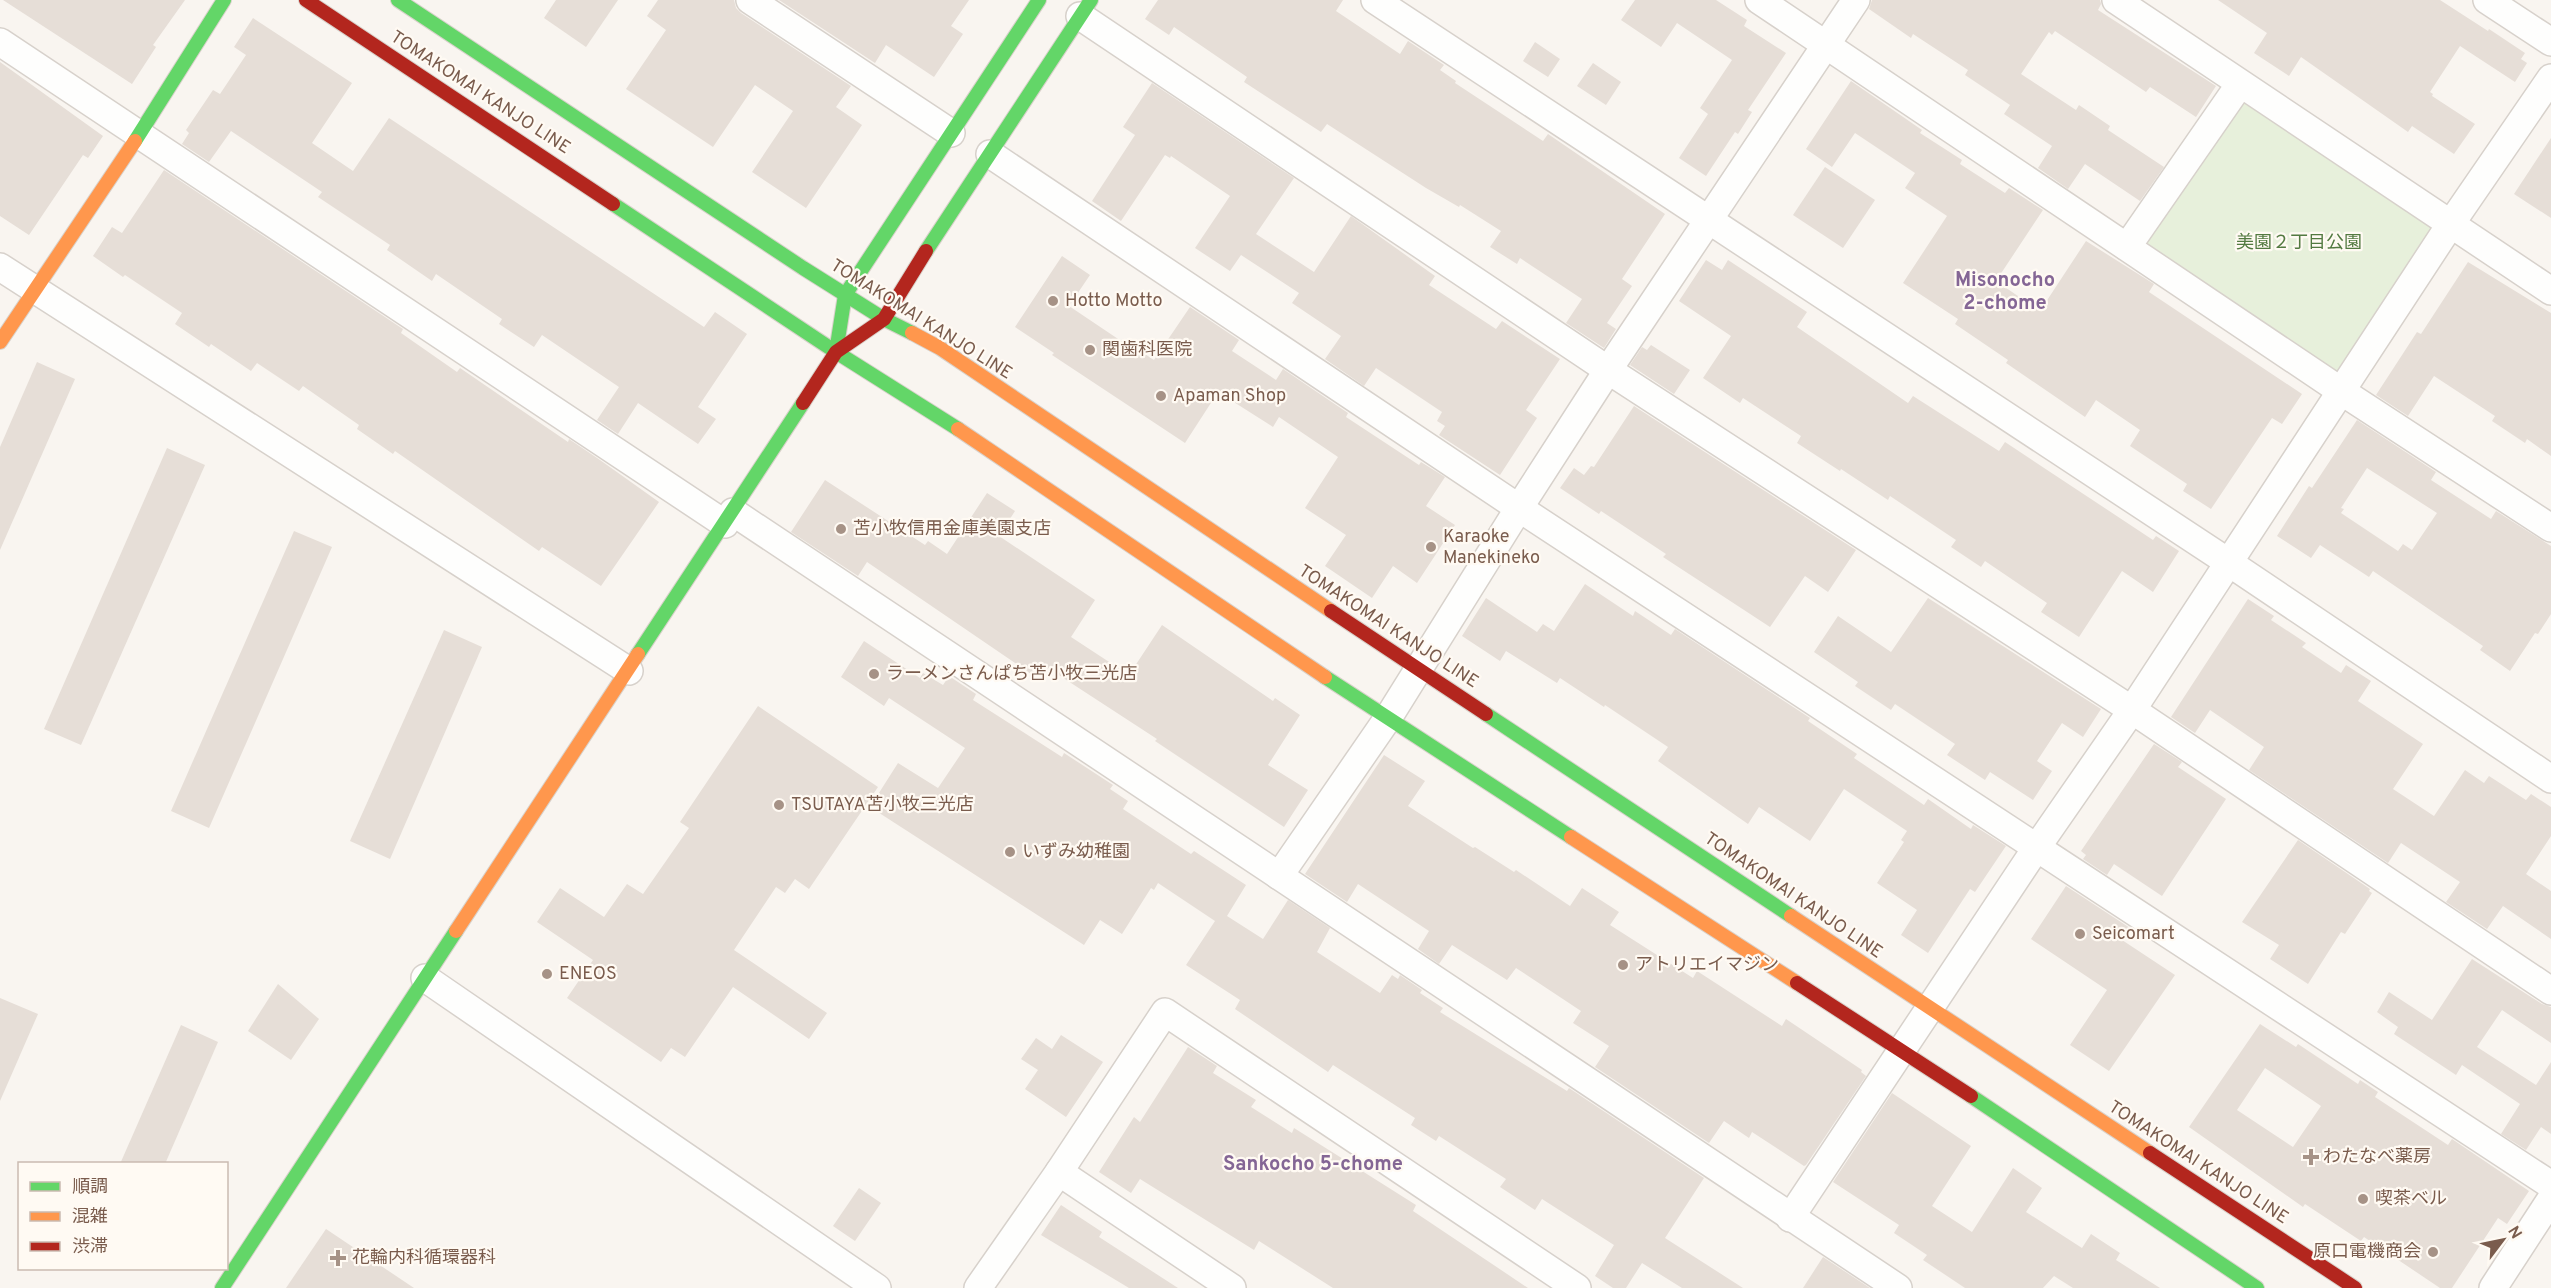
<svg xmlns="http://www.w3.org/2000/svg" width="2551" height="1288" font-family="Overpass,'Noto Sans JP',sans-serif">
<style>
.green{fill:#e7f0db}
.building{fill:#e6ded7;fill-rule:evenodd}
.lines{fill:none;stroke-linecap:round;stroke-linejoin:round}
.street-casing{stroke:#d7d1cb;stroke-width:30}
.fast-casing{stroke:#d9d2cb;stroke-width:16}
.slow-casing{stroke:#d9d2cb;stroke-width:16}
.jam-casing{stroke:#d9d2cb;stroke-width:16}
.street{stroke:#fefefd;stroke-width:27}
.fast{stroke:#63d668;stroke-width:14}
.slow{stroke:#ff974d;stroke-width:14}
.jam{stroke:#b3261e;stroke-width:14}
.poi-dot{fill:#a69286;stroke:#fffaf3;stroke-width:2}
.labels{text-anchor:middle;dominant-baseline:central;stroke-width:4.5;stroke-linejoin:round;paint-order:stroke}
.street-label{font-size:18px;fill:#7a5c4d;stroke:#fffaf3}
.park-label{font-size:18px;fill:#537a41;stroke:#fffaf3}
.poi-label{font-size:18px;fill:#7a5c4d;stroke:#fffaf3;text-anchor:start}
.neighbourhood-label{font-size:20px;font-weight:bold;fill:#846695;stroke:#fffaf3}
</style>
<rect width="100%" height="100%" fill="#f9f5f0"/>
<!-- green -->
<polygon class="green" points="2240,84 2450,225 2341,391 2127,247"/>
<!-- building -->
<g class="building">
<polygon points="3,0 185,0 153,45 156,47 132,84"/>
<polygon points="556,0 618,0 586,47 544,18"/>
<polygon points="658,0 734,0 736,8 741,13 851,86 836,107 862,125 806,208 752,172 793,111 755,85 713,147 626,89 666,30 647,16"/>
<polygon points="779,0 969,0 951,26 963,34 934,77 886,45 875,63"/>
<polygon points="1158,0 1343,0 1336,11 1400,54 1408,41 1444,65 1440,70 1456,81 1455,83 1543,141 1548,134 1665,214 1622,279 1632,286 1607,323 1616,329 1604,348 1566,323 1582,299 1520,258 1517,264 1490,247 1501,231 1460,205 1459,207 1426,188 1327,124 1321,132 1244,82 1247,77 1174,27 1169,35 1145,19"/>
<polygon points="1635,0 1716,0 1747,20 1744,26 1786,53 1748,110 1752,112 1738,134 1735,132 1706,176 1679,158 1708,114 1700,108 1732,60 1677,23 1661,47 1621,20"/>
<polygon points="1872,0 2100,0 2101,4 2098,10 2216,86 2196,117 2150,87 2146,92 2055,31 2052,35 2049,32 2021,74 2076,110 2079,105 2110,126 2108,130 2164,167 2140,201 2085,164 2068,189 2038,168 2052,146 2004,114 2010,105 1965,75 1968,70 1913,34 1911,38 1869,9"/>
<polygon points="2218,0 2440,0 2488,31 2489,29 2525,53 2521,59 2527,63 2515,82 2460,46 2430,92 2433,94 2432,96 2475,124 2454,154 2412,126 2408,132 2301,57 2289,76 2254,53 2267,33"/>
<polygon points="253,18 352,83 312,143 353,171 389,118 704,327 715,312 747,334 698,407 716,419 698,444 638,403 618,434 597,420 619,387 542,335 534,347 499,324 502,319 436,274 432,281 387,250 390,245 318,197 322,192 231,131 209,162 182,144 189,133 186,130 213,90 220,94 246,55 234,47"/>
<polygon points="1535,42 1560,59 1548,77 1523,61"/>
<polygon points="0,62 103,136 88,158 83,155 29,235 0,216"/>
<polygon points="1593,63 1621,82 1606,105 1577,86"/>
<polygon points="1851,81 1922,130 1920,133 1962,160 1960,164 2005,193 2009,188 2043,210 1996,281 2040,311 2086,241 2154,284 2149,292 2302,394 2282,424 2272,418 2211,509 2183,491 2187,484 2130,446 2140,430 2096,400 2085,417 2006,363 2008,360 1955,324 1958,319 1903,283 1947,216 1905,188 1915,173 1855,133 1832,167 1806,149"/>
<polygon points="1152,83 1294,178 1256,234 1314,272 1351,216 1435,276 1429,285 1496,329 1502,321 1560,359 1526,410 1537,418 1500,475 1439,435 1445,426 1437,421 1442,412 1376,368 1364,386 1325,359 1341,336 1292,303 1299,293 1241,255 1230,271 1195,248 1230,196 1171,156 1170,158 1165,155 1121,221 1092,201 1135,135 1123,127"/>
<polygon points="2551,138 2551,218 2514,194"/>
<polygon points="1825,167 1875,200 1843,248 1793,215"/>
<polygon points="164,170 403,329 401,333 457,372 460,368 568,442 569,439 600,460 659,502 601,586 542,547 539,551 395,451 393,454 357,429 359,425 303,386 299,391 257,363 251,371 211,344 209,347 175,324 182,313 125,275 123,277 93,256 112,227 122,233"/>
<polygon points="1062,256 1090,275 1069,306 1136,351 1137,349 1154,360 1190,307 1239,340 1232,351 1276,380 1283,369 1348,413 1346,417 1419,465 1421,462 1445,477 1426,506 1455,525 1417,583 1393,566 1372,598 1325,566 1346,535 1305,508 1338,457 1279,417 1273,427 1218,392 1185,443 1052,355 1054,353 1015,327"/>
<polygon points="1706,260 1722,270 1728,260 1807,312 1797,327 1908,403 1913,396 1999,451 2005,442 2153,540 2156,536 2179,551 2153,592 2122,571 2079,637 2041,612 2047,603 1985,561 1981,567 1951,547 1956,540 1890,496 1888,500 1841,469 1840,471 1797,443 1801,436 1743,398 1740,403 1703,378 1731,336 1679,301"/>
<polygon points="2468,262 2551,313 2551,456 2527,439 2525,443 2492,421 2495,416 2434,376 2408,416 2376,395 2417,332 2421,334"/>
<polygon points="1651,345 1690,370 1674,394 1630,365 1642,347 1647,350"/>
<polygon points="37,362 75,379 0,550 0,447"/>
<polygon points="1634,406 1856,550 1828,592 1805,576 1770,627 1663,557 1666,554 1601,511 1599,514 1560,488 1574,468 1584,475 1591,466 1594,467"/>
<path d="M 2357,420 L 2436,472 L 2431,480 L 2491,519 L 2496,511 L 2551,546 L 2551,614 L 2538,634 L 2535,633 L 2510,671 L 2480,650 L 2483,646 L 2373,571 L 2369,577 L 2320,545 L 2311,558 L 2277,536 L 2309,486 L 2312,488 ZM 2367,468 L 2437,513 L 2412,550 L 2403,544 L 2398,551 L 2341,513 L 2344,509 L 2341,508 Z"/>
<polygon points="167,448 205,465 81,745 44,729"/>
<polygon points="825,480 925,545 928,541 947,554 987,493 1015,511 999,536 1095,600 1071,637 1129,675 1162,625 1273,701 1275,698 1300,715 1268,765 1308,790 1284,827 1155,741 1157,739 1048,668 1040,680 867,562 858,576 791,532"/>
<polygon points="294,531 332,547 209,828 171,811"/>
<polygon points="1585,584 1633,616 1635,611 1671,635 1675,629 1810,718 1808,721 1857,754 1854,758 1924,805 1928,799 1971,829 1973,825 2006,846 1975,892 1970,889 1928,953 1901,935 1917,910 1877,883 1904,842 1901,840 1907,831 1844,789 1810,841 1759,807 1748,824 1658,761 1668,747 1605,705 1604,707 1560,678 1557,683 1506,651 1500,661 1462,636 1486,598 1537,632 1543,624 1554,631"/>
<polygon points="1928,598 2101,709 2083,737 2062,723 2037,761 2052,771 2033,800 1990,772 1985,780 1947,755 1955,744 1895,704 1891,710 1855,686 1858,682 1814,652 1838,616 1891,652"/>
<polygon points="2248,599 2274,616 2271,620 2306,643 2302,647 2341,673 2346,665 2371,681 2358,701 2423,744 2393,789 2434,816 2465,770 2484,783 2489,776 2526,800 2531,794 2551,807 2551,836 2526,874 2551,891 2551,939 2503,906 2487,929 2446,902 2460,882 2401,843 2388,863 2249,770 2264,747 2210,710 2195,733 2171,717"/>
<polygon points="444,630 482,647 390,859 350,841"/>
<polygon points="864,641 920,678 923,673 943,685 949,676 976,694 973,700 1062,757 1064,753 1113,785 1110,789 1128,801 1123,809 1191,854 1194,851 1246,885 1227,916 1263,939 1288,900 1330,928 1317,952 1380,993 1392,975 1398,979 1400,975 1422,990 1420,993 1443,1008 1440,1012 1567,1091 1569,1088 1704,1178 1665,1238 1743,1288 1682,1288 1642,1263 1626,1288 1613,1288 1595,1276 1614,1245 1542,1199 1535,1210 1500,1187 1506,1179 1439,1136 1436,1141 1411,1125 1415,1118 1333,1065 1328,1072 1235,1009 1240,1000 1186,965 1215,921 1158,883 1154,890 1151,888 1122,934 1100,920 1084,945 870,807 898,763 938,788 965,748 889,698 884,706 841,677"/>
<polygon points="758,706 878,787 809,889 795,879 785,893 776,887 734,950 827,1013 809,1039 733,987 685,1057 671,1048 661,1062 567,998 593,960 537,922 560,888 604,917 627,884 643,894 689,828 680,822"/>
<polygon points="2154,744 2182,762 2178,767 2226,799 2162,896 2114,864 2107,875 2083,859 2086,855 2081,851"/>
<polygon points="1384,755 1425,781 1408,806 1473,848 1475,847 1514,872 1516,870 1570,906 1582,888 1619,912 1610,925 1693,978 1697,971 1782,1026 1786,1019 1862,1070 1861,1072 1866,1076 1806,1165 1804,1166 1752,1132 1749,1138 1724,1121 1709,1143 1595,1067 1609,1046 1573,1023 1581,1011 1516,968 1507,980 1452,945 1439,964 1418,949 1429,931 1358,884 1347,902 1305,874"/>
<polygon points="2298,840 2370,889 2369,891 2372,893 2345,934 2341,932 2308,984 2270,959 2279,945 2242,922"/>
<polygon points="2066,886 2130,928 2122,940 2175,975 2109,1071 2070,1045 2107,990 2031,939"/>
<polygon points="2472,959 2542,1004 2551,1007 2551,1043 2502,1010 2477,1047 2536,1085 2551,1062 2551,1134 2541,1127 2526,1150 2501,1134 2520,1104 2462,1065 2456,1075 2394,1034 2398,1027 2377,1012 2389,992 2432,1020"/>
<polygon points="278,984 319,1019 291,1060 248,1031"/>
<polygon points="0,998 38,1014 0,1101"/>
<path d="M 2260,1024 L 2296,1047 L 2298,1044 L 2358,1084 L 2360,1080 L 2378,1092 L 2375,1097 L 2448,1145 L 2452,1139 L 2529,1191 L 2507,1224 L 2498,1218 L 2452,1288 L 2440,1288 L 2364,1237 L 2361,1241 L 2305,1204 L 2303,1207 L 2189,1127 ZM 2265,1068 L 2321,1106 L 2293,1147 L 2237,1110 Z"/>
<polygon points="181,1025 218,1042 165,1164 120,1164"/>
<polygon points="1061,1035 1103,1062 1066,1117 1025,1089 1038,1070 1021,1059 1036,1038 1052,1049"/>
<polygon points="1188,1047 1217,1066 1213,1073 1256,1100 1251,1107 1292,1133 1294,1128 1416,1205 1413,1211 1528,1288 1333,1288 1259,1241 1254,1250 1140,1179 1131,1193 1099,1172 1134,1117 1140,1122"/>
<polygon points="1892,1093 1971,1146 1932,1206 1972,1232 2013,1168 2042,1188 2026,1212 2082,1248 2091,1234 2120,1253 2116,1260 2160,1288 2073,1288 2054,1276 2043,1288 1965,1288 1923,1260 1927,1255 1894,1233 1899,1225 1833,1182"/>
<polygon points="859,1188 881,1203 855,1241 833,1226"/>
<polygon points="1061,1205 1102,1232 1099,1237 1178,1288 1129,1288 1041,1235"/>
<polygon points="326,1229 414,1288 286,1288"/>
<polygon points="1823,1257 1870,1288 1803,1288"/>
</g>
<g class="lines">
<defs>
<g id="street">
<polyline points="750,0 951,133"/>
<polyline points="1375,0 2228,562 2551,779"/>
<polyline points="1759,0 2341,391 2551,528"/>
<polyline points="2116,0 2551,291"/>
<polyline points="2487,0 2551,42"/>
<polyline points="1080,16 1608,370 2132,710 2551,991"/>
<polyline points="0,42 725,524"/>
<polyline points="990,154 1519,508 2551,1185"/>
<polyline points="2127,247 2240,84"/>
<polyline points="0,267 629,671"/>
<polyline points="733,512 1898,1288"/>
<polyline points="1279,876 1388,718 1519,508 1608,370 1856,0"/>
<polyline points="425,978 877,1288"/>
<polyline points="1059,1172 1232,1288"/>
<polyline points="1790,1218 2037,847 2132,710 2450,225 2551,78"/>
<polyline points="978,1288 1059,1172 1165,1012 1577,1288"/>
<polyline points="2493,1288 2551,1199"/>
</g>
<g id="fast">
<polyline points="398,0 803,268 884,319 912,333"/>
<polyline points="135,141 224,0"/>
<polyline points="613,204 836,352 958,429"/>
<polyline points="926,251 1091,0"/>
<polyline points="836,352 845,295 1039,0"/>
<polyline points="638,654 803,403"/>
<polyline points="1325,677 1571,837"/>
<polyline points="1486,714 1791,916"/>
<polyline points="1971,1096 2257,1288"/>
<polyline points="222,1288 456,931"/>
</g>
<g id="slow">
<polyline points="912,333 940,348 1331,611"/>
<polyline points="0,342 135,141"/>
<polyline points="958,429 1325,677"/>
<polyline points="1571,837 1797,983"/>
<polyline points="1791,916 2150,1153"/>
<polyline points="456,931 638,654"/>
</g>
<g id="jam">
<polyline points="306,0 613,204"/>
<polyline points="803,403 836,352 884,319 926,251"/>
<polyline points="1331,611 1486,714"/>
<polyline points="1797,983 1971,1096"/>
<polyline points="2150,1153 2355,1288"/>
</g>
</defs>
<!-- street casing -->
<use href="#street" class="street-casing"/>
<!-- fast casing -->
<use href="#fast" class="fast-casing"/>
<!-- slow casing -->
<use href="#slow" class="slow-casing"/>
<!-- jam casing -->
<use href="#jam" class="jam-casing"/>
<!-- street -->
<use href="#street" class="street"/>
<!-- fast -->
<use href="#fast" class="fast"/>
<!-- slow -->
<use href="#slow" class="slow"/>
<!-- jam -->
<use href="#jam" class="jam"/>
</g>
<!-- markers -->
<g class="poi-dot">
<circle cx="1053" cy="301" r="6"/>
<circle cx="1090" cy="350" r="6"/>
<circle cx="1161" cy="396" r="6"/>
<circle cx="841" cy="529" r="6"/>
<circle cx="1431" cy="547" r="6"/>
<circle cx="874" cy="674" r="6"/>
<circle cx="779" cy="805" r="6"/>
<circle cx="1010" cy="852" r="6"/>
<circle cx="2080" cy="934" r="6"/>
<circle cx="1623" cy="965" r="6"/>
<circle cx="547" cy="974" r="6"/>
<path d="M2308 1148h6v6h6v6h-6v6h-6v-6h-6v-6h6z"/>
<circle cx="2363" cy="1199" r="6"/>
<circle cx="2433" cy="1252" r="6"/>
<path d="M335 1249h6v6h6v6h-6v6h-6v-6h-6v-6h6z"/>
</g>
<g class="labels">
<!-- street labels -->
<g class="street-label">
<text transform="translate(480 93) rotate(33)">TOMAKOMAI KANJO LINE</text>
<text transform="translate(921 320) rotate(32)">TOMAKOMAI KANJO LINE</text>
<text transform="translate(1388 627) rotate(33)">TOMAKOMAI KANJO LINE</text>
<text transform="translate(1793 896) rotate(34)">TOMAKOMAI KANJO LINE</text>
<text transform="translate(2198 1163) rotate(33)">TOMAKOMAI KANJO LINE</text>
</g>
<!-- park labels -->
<g class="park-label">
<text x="2299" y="243">美園２丁目公園</text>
</g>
<!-- poi labels -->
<g class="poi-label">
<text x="1065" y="301">Hotto Motto</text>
<text x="1102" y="350">関歯科医院</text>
<text x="1173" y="396">Apaman Shop</text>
<text x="853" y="529">苫小牧信用金庫美園支店</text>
<text x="1443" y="537">Karaoke<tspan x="1443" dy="21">Manekineko</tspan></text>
<text x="886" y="674">ラーメンさんぱち苫小牧三光店</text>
<text x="791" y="805">TSUTAYA苫小牧三光店</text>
<text x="1022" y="852">いずみ幼稚園</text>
<text x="2092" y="934">Seicomart</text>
<text x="1635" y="965">アトリエイマジン</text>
<text x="559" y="974">ENEOS</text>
<text x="2323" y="1157">わたなべ薬房</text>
<text x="2375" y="1199">喫茶ベル</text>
<text x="2421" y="1252" text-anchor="end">原口電機商会</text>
<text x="352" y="1258">花輪内科循環器科</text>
</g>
<!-- neighbourhood labels -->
<g class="neighbourhood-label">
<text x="2005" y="281">Misonocho<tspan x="2005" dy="23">2-chome</tspan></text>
<text x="1313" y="1165">Sankocho 5-chome</text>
</g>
</g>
<!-- legend -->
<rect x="18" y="1162" width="210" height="108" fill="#fffaf3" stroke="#cabbb1" stroke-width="1.5"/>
<rect x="30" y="1182" width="30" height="9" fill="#63d668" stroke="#cabbb1" stroke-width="1.5"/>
<text x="72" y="1192" font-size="18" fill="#7a5c4d">順調</text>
<rect x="30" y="1212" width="30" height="9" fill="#ff974d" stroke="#cabbb1" stroke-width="1.5"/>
<text x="72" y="1222" font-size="18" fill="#7a5c4d">混雑</text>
<rect x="30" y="1242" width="30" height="9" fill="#b3261e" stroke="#cabbb1" stroke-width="1.5"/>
<text x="72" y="1252" font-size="18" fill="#7a5c4d">渋滞</text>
<!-- north arrow -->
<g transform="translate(2503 1240) rotate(58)" stroke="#fffaf3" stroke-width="4.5" paint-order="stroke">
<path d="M0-4.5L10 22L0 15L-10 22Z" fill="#7a5c4d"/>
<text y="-9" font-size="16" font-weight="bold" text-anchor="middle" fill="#7a5c4d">N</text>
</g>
</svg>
